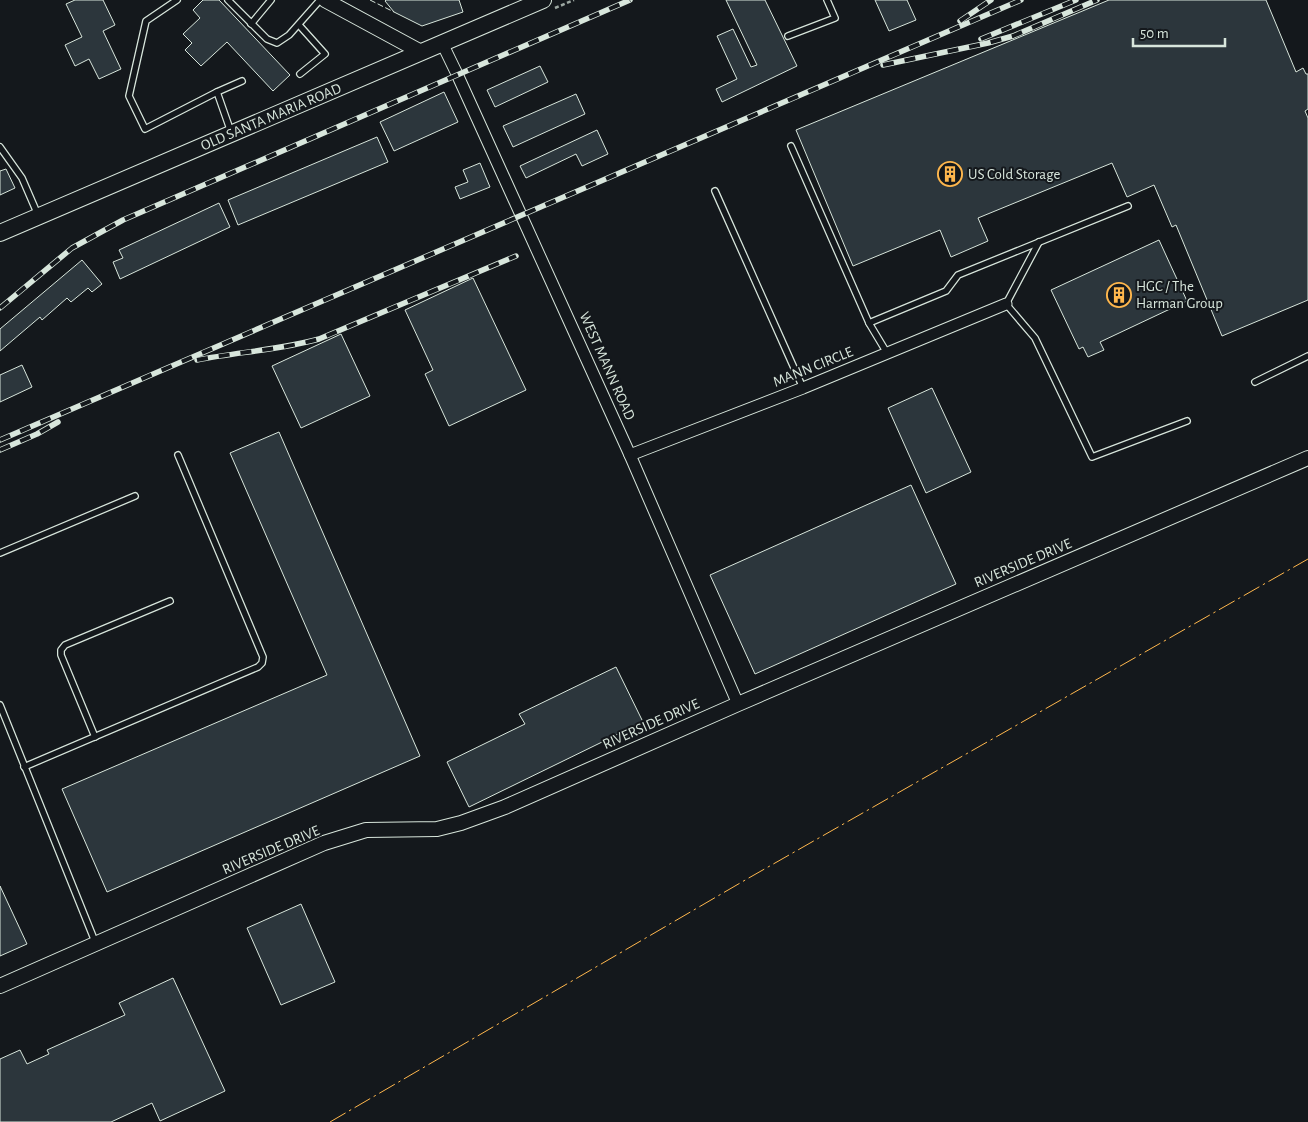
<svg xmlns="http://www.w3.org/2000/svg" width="1308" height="1122" font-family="'Alegreya Sans',sans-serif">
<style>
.building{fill:#2c363c;stroke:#d8e6dc}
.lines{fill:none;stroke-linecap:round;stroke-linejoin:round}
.service-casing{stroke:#d8e6dc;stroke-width:8}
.minor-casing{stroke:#d8e6dc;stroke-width:13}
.tertiary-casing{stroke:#d8e6dc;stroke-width:16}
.secondary-casing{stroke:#d8e6dc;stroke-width:18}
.path{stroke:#9da8a2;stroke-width:2.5;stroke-dasharray:4 2.5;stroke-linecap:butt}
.service{stroke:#14181c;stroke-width:5.5}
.minor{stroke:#14181c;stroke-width:11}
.tertiary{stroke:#14181c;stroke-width:14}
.secondary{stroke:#14181c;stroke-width:16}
.rail-casing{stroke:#d8e6dc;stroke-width:5.5}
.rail{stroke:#14181c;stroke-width:4;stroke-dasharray:11;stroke-linecap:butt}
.fence{stroke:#d8e6dc;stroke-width:1;stroke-dasharray:6 2.5;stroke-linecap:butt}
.power{stroke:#ffb74d;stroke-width:1;stroke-dasharray:18 4 2.5 4;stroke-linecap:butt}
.labels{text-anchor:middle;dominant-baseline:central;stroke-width:4;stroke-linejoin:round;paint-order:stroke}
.street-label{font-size:15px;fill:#d8e6dc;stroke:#14181c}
.poi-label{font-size:15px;fill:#d8e6dc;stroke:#14181c;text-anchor:start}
</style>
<rect width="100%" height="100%" fill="#14181c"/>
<!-- building -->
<g class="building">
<polygon points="75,0 103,0 115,25 103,31 121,69 99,79 89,59 75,66 65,45 82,37 66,4"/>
<polygon points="203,0 219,0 290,75 273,91 227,42 201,66 185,50 192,43 183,34 200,18 193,10"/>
<polygon points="386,0 459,0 463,12 422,26 394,12 385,1"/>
<polygon points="726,0 765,0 797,66 722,102 716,89 737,79 717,36 733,29 751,67 757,65"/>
<polygon points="875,0 907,0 916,20 889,31"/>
<polygon points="1109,0 1266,0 1296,72 1303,68 1306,74 1308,74 1308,109 1305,111 1308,118 1308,300 1222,336 1176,225 1172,227 1154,185 1127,197 1112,163 978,218 988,241 951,257 940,230 853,266 796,130"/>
<polygon points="540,66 548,82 495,107 487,90"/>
<polygon points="444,92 458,122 394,151 380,122"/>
<polygon points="576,94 585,114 513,147 503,126"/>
<polygon points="597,130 608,154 582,166 576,154 526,178 520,166"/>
<polygon points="377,137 388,162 238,225 228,200"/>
<polygon points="480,163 490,187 460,199 455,187 468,182 463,170"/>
<polygon points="6,169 15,188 0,195 0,171"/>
<polygon points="219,203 230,227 120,279 113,262 123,258 119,250"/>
<polygon points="1159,240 1187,301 1100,342 1104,350 1088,357 1083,347 1079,349 1051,290"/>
<polygon points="82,260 102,284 92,292 88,288 71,302 67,298 42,320 40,317 0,351 0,329"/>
<polygon points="473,278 526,390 449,426 425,374 433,370 405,310"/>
<polygon points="341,334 370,396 301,428 272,366"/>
<polygon points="22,365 32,387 0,402 0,375"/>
<polygon points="932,388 971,472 926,493 888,408"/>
<polygon points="279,432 420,756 107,892 62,789 327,675 230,453"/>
<polygon points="911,485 956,584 755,674 710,575"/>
<polygon points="616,667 643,722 469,807 447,762 525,724 519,714"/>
<polygon points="0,886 27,944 0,956"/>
<polygon points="301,904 335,982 281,1005 247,928"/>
<polygon points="173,978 225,1091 160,1121 152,1103 111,1122 0,1122 0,1059 20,1050 27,1064 49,1054 47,1050 125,1015 119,1003"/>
</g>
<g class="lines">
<defs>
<g id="service">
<polyline points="177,0 146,21 129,96 145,129 217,92 231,132"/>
<polyline points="228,0 267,39 277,43 289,35 320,0"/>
<polyline points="251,24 271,0"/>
<polyline points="299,25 325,54 300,74"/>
<polyline points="788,36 835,18 827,0"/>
<polyline points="217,92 242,81"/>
<polyline points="791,146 869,323 887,353"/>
<polyline points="0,147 22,178 38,215"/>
<polyline points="715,191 803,388"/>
<polyline points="1039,242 1006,304 1035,338 1092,457 1187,421"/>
<polyline points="869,323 946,291 958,275 1128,206"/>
<polyline points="1255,382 1308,356"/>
<polyline points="0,553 135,496"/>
<polyline points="0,705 96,944"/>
<polyline points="95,737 61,655 61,650 65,645 170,601"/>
<polyline points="24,767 258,667 262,663 263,657 178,455"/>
</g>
<g id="minor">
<polyline points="442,43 457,74 630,455 738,704"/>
<polyline points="630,455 803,388 1006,304"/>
</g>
<g id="tertiary">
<polyline points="325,0 421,52"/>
<polyline points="0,986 324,843 366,830 437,829 461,823 505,807 738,704 1308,458"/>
</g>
<polyline id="secondary" points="0,233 543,0"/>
</defs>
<!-- service casing -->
<use href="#service" class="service-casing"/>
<!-- minor casing -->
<use href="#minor" class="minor-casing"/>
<!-- tertiary casing -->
<use href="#tertiary" class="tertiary-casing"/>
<!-- secondary casing -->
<use href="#secondary" class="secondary-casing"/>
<!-- path -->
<polyline class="path" points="555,8 574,0"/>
<!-- service -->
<use href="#service" class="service"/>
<!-- minor -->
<use href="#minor" class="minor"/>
<!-- tertiary -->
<use href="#tertiary" class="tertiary"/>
<!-- secondary -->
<use href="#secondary" class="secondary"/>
<defs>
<g id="rail">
<polyline points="960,21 991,0"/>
<polyline points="981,39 1076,0"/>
<polyline points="883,65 988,43 1013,36 1097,0"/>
<polyline points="0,308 72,248 123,220 630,0"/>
<path d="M 197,360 C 238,352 279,350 319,339 L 516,256"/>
<polyline points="0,440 1021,0"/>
<polyline points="0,450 37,434 58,422"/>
</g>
</defs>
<!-- rail casing -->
<use href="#rail" class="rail-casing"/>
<!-- rail -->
<use href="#rail" class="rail"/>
<!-- fence -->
<polyline class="fence" points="370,0 394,12"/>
<!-- power -->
<polyline class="power" points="330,1122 747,879 1308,559"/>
</g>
<!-- icons -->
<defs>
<symbol id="building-ring" viewBox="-11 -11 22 22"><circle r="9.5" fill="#14181c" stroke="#ffb74d" stroke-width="1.5"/><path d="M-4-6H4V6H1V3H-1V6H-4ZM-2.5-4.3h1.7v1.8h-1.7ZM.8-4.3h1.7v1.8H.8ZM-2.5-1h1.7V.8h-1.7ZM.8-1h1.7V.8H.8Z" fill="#ffb74d"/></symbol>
</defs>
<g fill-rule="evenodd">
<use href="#building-ring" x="936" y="160" width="28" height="28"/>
<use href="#building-ring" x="1105" y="281" width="28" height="28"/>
</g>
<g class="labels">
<!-- street labels -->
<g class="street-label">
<text transform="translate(271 117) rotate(-23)">OLD SANTA MARIA ROAD</text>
<text transform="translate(607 366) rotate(66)">WEST MANN ROAD</text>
<text transform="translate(813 367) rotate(-22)">MANN CIRCLE</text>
<text transform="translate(1023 563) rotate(-23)">RIVERSIDE DRIVE</text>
<text transform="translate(651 724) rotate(-24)">RIVERSIDE DRIVE</text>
<text transform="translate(271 850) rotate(-23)">RIVERSIDE DRIVE</text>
</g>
<!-- poi labels -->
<g class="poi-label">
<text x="968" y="174">US Cold Storage</text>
<text x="1136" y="286">HGC / The<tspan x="1136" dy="17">Harman Group</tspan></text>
</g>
</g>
<!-- scale -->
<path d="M1133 38v8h92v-8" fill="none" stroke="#d8e6dc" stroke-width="2.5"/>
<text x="1140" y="38" font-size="15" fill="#d8e6dc" stroke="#14181c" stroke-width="4" paint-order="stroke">50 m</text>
</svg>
